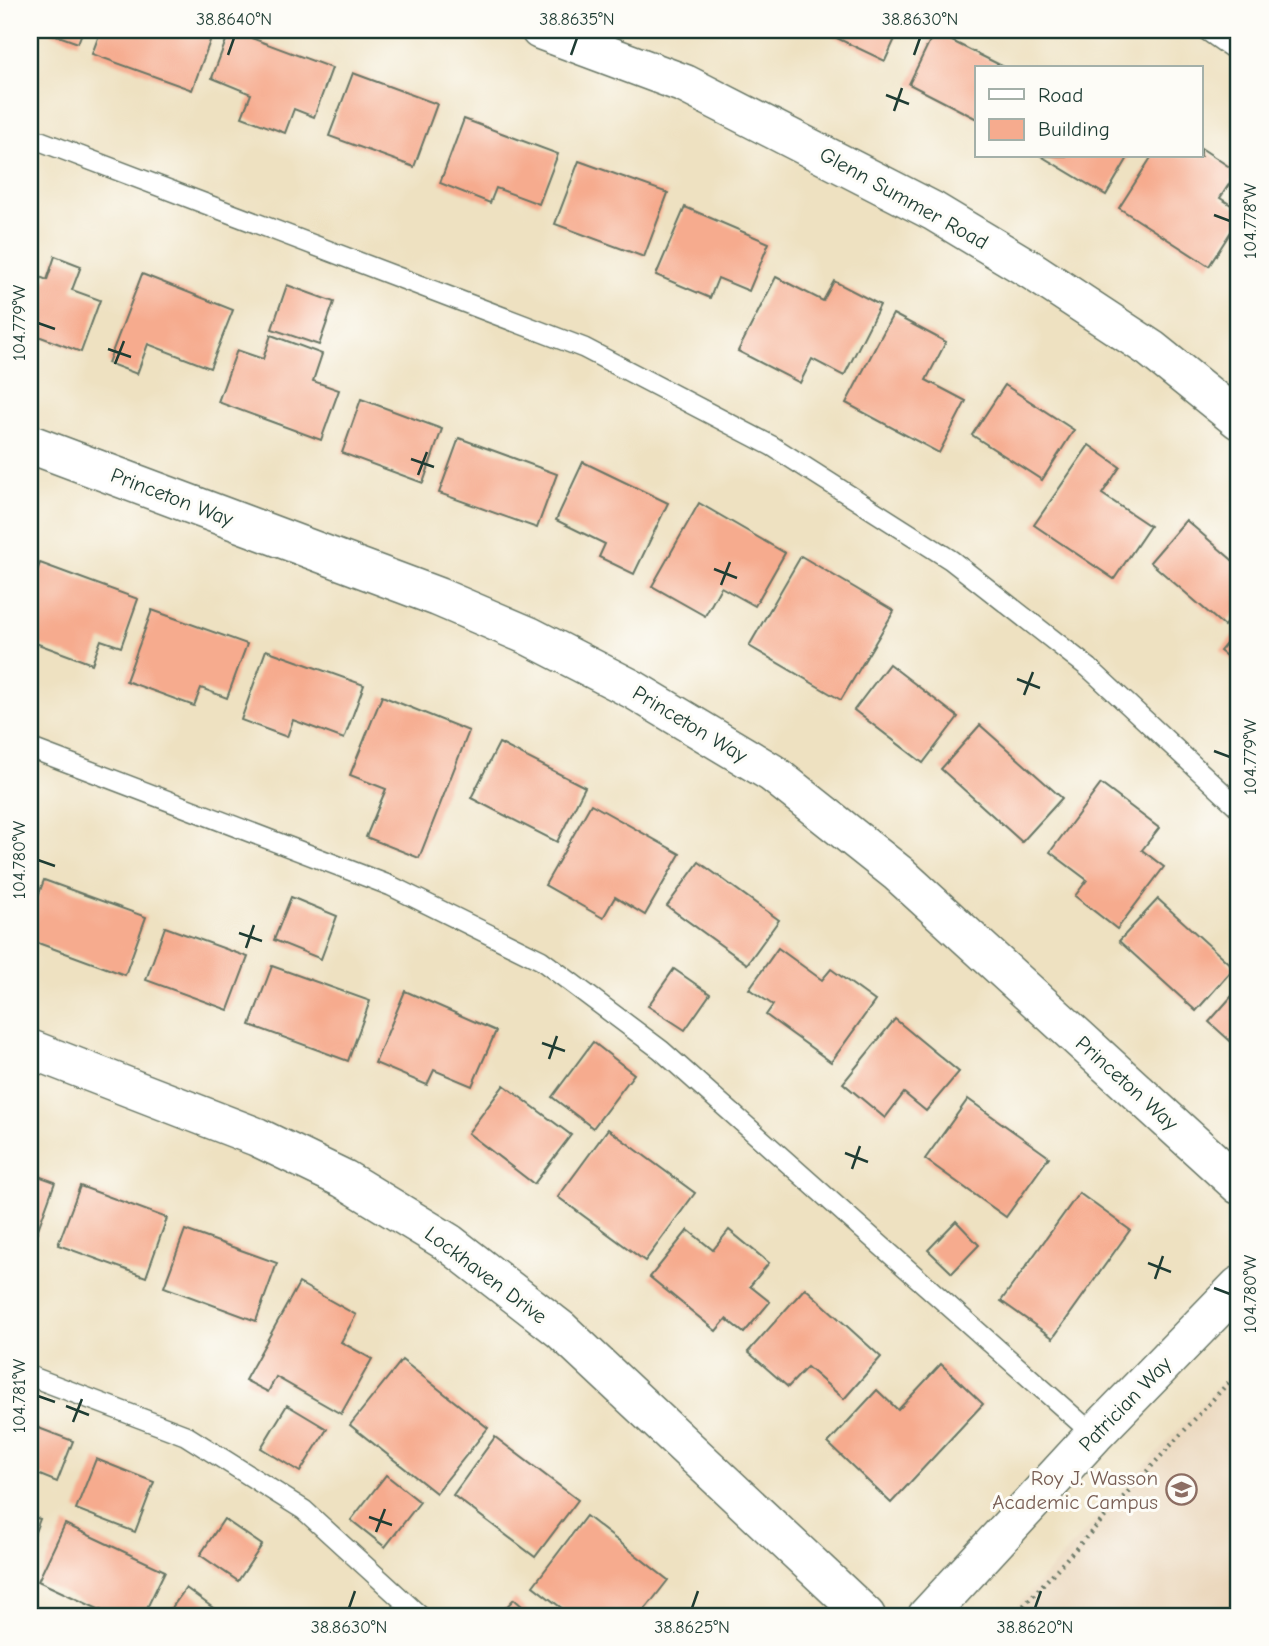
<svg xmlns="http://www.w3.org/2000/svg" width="1269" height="1646" font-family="'Comic Neue',sans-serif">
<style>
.built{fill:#e9d4b8}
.building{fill:#f6ab8e}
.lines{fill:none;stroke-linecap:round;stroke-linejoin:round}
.lane-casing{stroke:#677665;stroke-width:22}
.street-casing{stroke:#677665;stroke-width:41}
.path{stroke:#677665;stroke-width:4.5;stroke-dasharray:2 5;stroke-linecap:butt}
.lane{stroke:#fff;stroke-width:19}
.street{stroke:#fff;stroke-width:38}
.ticks{fill:none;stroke:#1f3d34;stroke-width:2.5}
.labels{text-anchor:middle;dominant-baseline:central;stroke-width:6;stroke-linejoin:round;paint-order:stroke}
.street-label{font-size:21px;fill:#1f3d34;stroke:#fdfcf7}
.education-label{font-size:21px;fill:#785e54;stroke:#fdfcf7;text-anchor:end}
.neatline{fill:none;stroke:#1f3d34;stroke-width:2.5}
.ticks-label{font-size:18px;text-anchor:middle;fill:#1f3d34}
</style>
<rect width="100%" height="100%" fill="#fdfcf7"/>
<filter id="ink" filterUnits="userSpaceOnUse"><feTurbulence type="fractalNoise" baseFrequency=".0143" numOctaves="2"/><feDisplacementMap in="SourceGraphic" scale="14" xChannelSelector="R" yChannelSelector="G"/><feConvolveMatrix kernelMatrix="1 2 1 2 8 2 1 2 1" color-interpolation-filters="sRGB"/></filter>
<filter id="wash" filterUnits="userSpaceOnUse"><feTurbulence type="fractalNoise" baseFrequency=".00686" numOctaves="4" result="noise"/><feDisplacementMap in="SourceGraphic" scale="28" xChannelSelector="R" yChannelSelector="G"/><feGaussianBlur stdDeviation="1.57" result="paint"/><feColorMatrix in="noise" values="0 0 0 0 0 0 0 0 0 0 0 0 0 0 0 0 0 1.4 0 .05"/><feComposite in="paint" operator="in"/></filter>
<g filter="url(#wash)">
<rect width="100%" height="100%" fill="#eee1c1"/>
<!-- built -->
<polygon class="built" points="1239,1363 1239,1616 1008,1616"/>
<g id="blocks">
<!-- building -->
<g class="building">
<polygon points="42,30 83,30 78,43"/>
<polygon points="101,30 214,30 192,90 92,54"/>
<polygon points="230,30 332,68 314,117 294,109 285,133 242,117 251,94 212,78"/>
<polygon points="820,30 899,30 885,61"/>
<polygon points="934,32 1006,68 977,68 977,119 909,84"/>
<polygon points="353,73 437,104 414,167 329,136"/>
<polygon points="464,119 558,154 539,204 496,188 490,203 440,183"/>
<polygon points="1201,148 1237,172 1220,198 1239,210 1239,219 1209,266 1119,208 1152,156 1201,156"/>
<polygon points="1041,156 1129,156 1106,195"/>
<polygon points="579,161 668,193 644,257 555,224"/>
<polygon points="685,207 769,243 749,291 718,278 710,298 656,275"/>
<polygon points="55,256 81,266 72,290 100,300 81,352 30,333 30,273 47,280"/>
<polygon points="142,274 233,310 210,368 148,344 137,374 108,363"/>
<polygon points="776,277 823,301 834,281 880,305 844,376 812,359 800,383 738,351"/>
<polygon points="287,285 334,302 319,345 272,329"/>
<polygon points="893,314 946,342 926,380 966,401 939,453 846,403"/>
<polygon points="271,335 322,354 313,381 339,390 321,440 218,402 237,350 263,359"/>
<polygon points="1005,385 1074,430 1042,480 972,435"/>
<polygon points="361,399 442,429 423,483 342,453"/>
<polygon points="459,438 557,474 537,528 439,493"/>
<polygon points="1089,445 1120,467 1102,494 1150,526 1114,579 1034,525"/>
<polygon points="583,462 668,503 634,574 599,557 605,544 556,520"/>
<polygon points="699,503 785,553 755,606 721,587 705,616 652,586"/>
<polygon points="1186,520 1239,566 1239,608 1224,626 1150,562"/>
<polygon points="801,556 894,611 841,700 749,646"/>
<polygon points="40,563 138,599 121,647 101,640 92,664 30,641 30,590"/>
<polygon points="152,610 247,644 227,698 201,688 194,706 126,681"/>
<polygon points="1239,628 1239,666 1220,651"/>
<polygon points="266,650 364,685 344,739 293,720 287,737 241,720"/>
<polygon points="889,664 958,717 923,763 854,710"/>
<polygon points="382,696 469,731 419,858 366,837 386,789 350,775"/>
<polygon points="980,725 1062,798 1022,842 941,769"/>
<polygon points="499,743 585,787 557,842 471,798"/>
<polygon points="1101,784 1159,828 1142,850 1164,867 1117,929 1075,896 1087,880 1050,852"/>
<polygon points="591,804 680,854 645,915 615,897 603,918 545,885"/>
<polygon points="699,862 779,920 747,964 667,906"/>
<polygon points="44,880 146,917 125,975 30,940 30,918"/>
<polygon points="291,897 337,916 321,959 274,940"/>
<polygon points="1158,899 1234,968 1196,1011 1119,941"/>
<polygon points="165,927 248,957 228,1010 146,980"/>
<polygon points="778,948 822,980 831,969 875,1001 831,1062 766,1015 773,1005 749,989"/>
<polygon points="272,966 370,1001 348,1061 250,1025"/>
<polygon points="674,969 710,994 685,1030 648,1006"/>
<polygon points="1239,988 1239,1049 1209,1022"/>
<polygon points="405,991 496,1031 472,1086 434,1070 427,1085 375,1063"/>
<polygon points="895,1019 959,1072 926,1111 904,1093 885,1118 843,1083"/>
<polygon points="593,1042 634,1074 593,1128 552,1097"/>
<polygon points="504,1085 571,1135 534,1184 468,1133"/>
<polygon points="968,1099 1049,1157 1006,1217 925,1159"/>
<polygon points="608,1129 695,1193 645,1261 558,1197"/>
<polygon points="30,1173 55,1182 30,1251"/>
<polygon points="80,1186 167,1218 146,1277 58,1245"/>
<polygon points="1079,1193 1130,1230 1053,1338 1001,1301"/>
<polygon points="956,1221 979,1245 952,1273 928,1250"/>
<polygon points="185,1230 277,1263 256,1321 164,1287"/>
<polygon points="688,1230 713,1250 729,1230 769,1263 750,1286 770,1302 744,1333 726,1319 716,1331 650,1277"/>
<polygon points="299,1283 356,1315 341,1342 372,1359 341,1414 276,1377 268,1392 245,1380"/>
<polygon points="805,1288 881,1357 844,1399 807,1367 788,1387 748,1352"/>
<polygon points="402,1360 488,1428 436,1493 350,1425"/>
<polygon points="941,1364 983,1404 891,1503 828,1443 877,1390 898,1410"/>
<polygon points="287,1405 327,1429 300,1472 261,1448"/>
<polygon points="36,1427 73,1441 57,1482 30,1471 30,1443"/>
<polygon points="495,1437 578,1500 535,1557 453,1495"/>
<polygon points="96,1459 154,1482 135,1532 76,1509"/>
<polygon points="386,1475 420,1502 385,1547 351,1520"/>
<polygon points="30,1516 40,1519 30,1545"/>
<polygon points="586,1516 668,1580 640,1616 572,1616 533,1586"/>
<polygon points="224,1519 262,1545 238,1581 200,1555"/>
<polygon points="65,1524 165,1571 143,1616 113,1616 38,1581"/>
<polygon points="186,1588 224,1616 166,1616"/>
<polygon points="514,1599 533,1616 498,1616"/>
</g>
</g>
</g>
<g filter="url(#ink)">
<use href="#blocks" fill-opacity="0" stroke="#677665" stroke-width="2"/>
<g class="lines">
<defs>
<g id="lane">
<polyline points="1206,30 1239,53"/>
<polyline points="30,137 584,348 772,446 951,560 1089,668 1239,808"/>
<polyline points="30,748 391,886 541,960 661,1050 1094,1435"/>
<polyline points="30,1376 185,1435 304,1510 420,1616"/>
</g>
<g id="street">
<polyline points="540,30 685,84 933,211 1031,270 1151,349 1239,420"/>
<polyline points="30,444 438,597 529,636 634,690 772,773 899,874 1239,1185"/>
<polyline points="30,1049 257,1137 344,1179 449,1243 561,1330 866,1616"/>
<polyline points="927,1616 1094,1435 1239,1286"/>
</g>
</defs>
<!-- lane casing -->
<use href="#lane" class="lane-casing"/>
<!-- street casing -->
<use href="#street" class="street-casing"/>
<!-- path -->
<polyline class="path" points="1014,1616 1239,1371"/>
<!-- lane -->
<use href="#lane" class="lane"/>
<!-- street -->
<use href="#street" class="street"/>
</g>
</g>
<!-- ticks -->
<path class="ticks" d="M 228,55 L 234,38M 571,55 L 577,38M 914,55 L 920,38M 886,95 L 909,104M 894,111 L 902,88M 1214,215 L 1230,221M 38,323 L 55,329M 108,349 L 131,357M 115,364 L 124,341M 411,459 L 434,467M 418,475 L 427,452M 714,569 L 737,578M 721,585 L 730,562M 1017,679 L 1040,688M 1024,695 L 1033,672M 1214,751 L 1230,757M 38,860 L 55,866M 239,933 L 262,941M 246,948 L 254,925M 542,1043 L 565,1051M 549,1059 L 557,1036M 845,1153 L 868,1162M 852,1169 L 860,1146M 1148,1263 L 1171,1272M 1155,1279 L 1163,1256M 1214,1288 L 1230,1294M 38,1396 L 55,1402M 66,1406 L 89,1415M 73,1422 L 82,1399M 369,1517 L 392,1525M 376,1532 L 385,1509M 349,1608 L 355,1591M 692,1608 L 698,1591M 1035,1608 L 1041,1591"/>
<!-- icons -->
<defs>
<symbol id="school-ring" viewBox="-11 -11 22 22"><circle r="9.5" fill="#fdfcf7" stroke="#8d6e63" stroke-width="1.5"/><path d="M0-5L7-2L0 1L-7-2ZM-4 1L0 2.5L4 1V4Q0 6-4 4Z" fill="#8d6e63"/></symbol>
</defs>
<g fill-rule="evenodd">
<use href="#school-ring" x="1164" y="1472" width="35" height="35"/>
</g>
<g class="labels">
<!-- street labels -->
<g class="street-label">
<text transform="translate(904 198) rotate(29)">Glenn Summer Road</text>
<text transform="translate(172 497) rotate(21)">Princeton Way</text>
<text transform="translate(690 724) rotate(31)">Princeton Way</text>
<text transform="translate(1127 1083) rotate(42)">Princeton Way</text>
<text transform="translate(486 1275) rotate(37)">Lockhaven Drive</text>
<text transform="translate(1125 1404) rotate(-46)">Patrician Way</text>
</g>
<!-- education labels -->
<g class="education-label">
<text x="1158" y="1478">Roy J. Wasson<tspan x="1158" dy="24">Academic Campus</tspan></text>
</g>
</g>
<!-- margin -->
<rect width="1269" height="1646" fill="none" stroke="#fdfcf7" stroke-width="77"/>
<!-- legend -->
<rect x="975" y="66" width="228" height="91" fill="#fdfcf7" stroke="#a4b0a9" stroke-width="2"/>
<rect x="989" y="89" width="35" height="10" fill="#ffffff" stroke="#a4b0a9" stroke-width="2"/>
<text x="1038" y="102" font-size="21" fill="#1f3d34">Road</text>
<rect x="989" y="119" width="35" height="21" fill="#f6ab8e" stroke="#a4b0a9" stroke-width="2"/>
<text x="1038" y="136" font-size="21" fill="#1f3d34">Building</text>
<rect x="38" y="38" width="1192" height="1570" class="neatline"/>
<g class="ticks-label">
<text x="234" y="25">38.8640°N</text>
<text x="577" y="25">38.8635°N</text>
<text x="920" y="25">38.8630°N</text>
<text transform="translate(1250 221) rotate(-90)" y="6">104.778°W</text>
<text transform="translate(19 323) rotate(-90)" y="6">104.779°W</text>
<text transform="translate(1250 757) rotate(-90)" y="6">104.779°W</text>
<text transform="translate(19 860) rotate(-90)" y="6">104.780°W</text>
<text transform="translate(1250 1294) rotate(-90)" y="6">104.780°W</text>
<text transform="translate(19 1396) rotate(-90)" y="6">104.781°W</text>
<text x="349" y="1633">38.8630°N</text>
<text x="692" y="1633">38.8625°N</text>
<text x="1035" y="1633">38.8620°N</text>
</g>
</svg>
